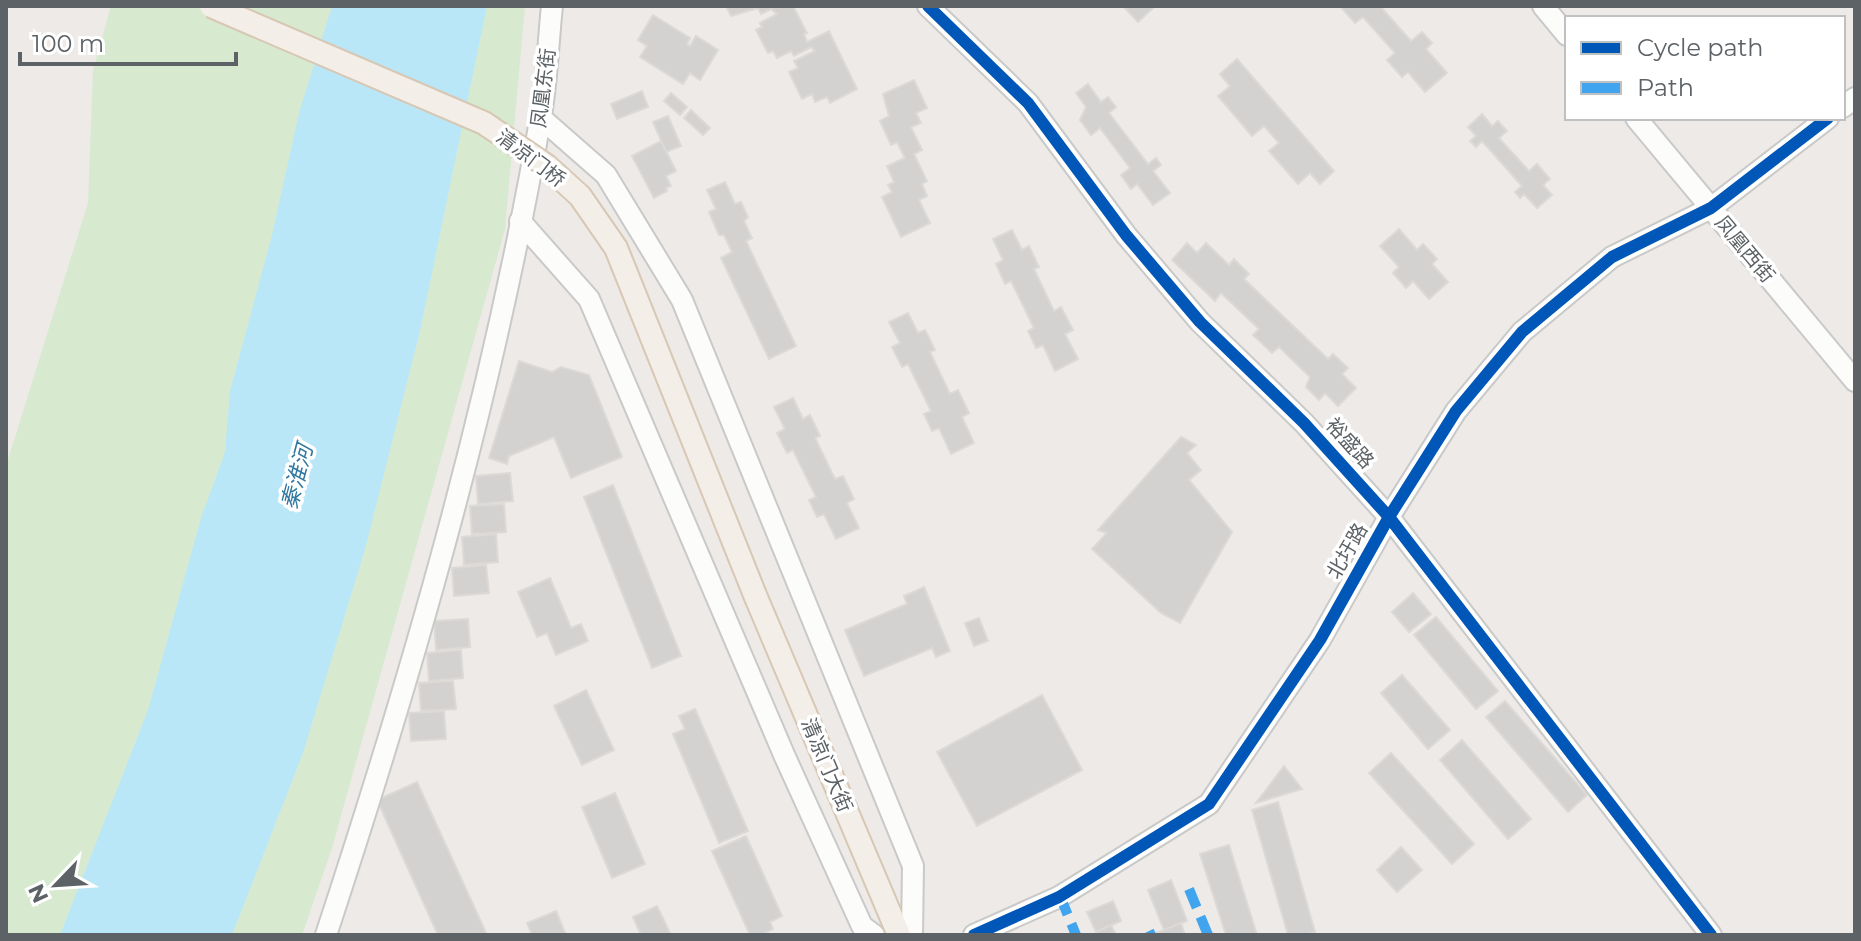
<svg xmlns="http://www.w3.org/2000/svg" width="1861" height="941" font-family="Montserrat,'Noto Sans SC',sans-serif">
<style>
.green{fill:#d7ead0}
.water{fill:#bae7f8}
.building{fill:#d4d2d1;stroke:#dcd9d6;stroke-width:2}
.lines{fill:none;stroke-linecap:round;stroke-linejoin:round}
.secondary-casing{stroke:#c9c9c9;stroke-width:24}
.primary-casing{stroke:#d7c7b3;stroke-width:26}
.secondary{stroke:#fcfcfb;stroke-width:20}
.primary{stroke:#f3efe8;stroke-width:22}
.primary-bridge-casing{stroke:#d7c7b3;stroke-width:26;stroke-linecap:butt}
.primary-bridge{stroke:#f3efe8;stroke-width:22}
.quiet{stroke:#40a5ee;stroke-width:10;stroke-dasharray:20 10;stroke-linecap:butt}
.cycleway-casing{stroke:#fff;stroke-width:17}
.cycleway{stroke:#0057b8;stroke-width:12}
.labels{text-anchor:middle;dominant-baseline:central;stroke-width:7;stroke-linejoin:round;paint-order:stroke}
.street-label{font-size:20px;fill:#5c6266;stroke:#fff}
.water-label{font-size:22px;font-style:italic;fill:#30789f;stroke:#fff}
</style>
<rect width="100%" height="100%" fill="#edeae7"/>
<!-- green -->
<polygon class="green" points="111,6 525,6 505,229 332,848 302,935 6,935 6,466 88,203 93,70"/>
<!-- water -->
<polygon class="water" points="332,6 487,6 420,331 365,549 303,753 232,935 60,935 148,710 201,518 225,452 230,391 272,235 299,113"/>
<!-- building -->
<g class="building">
<polygon points="726,6 793,6 807,33 804,34 807,42 829,31 857,89 830,103 827,97 815,102 812,94 802,99 789,72 798,68 794,61 815,51 811,47 794,56 791,51 777,58 773,51 768,53 756,30 762,27 760,23 777,14 771,9 761,14 758,8 731,16"/>
<polygon points="1123,6 1155,6 1138,22"/>
<polygon points="1340,6 1380,6 1411,41 1422,32 1432,43 1426,49 1447,73 1425,92 1408,72 1402,77 1387,60 1395,53 1363,17 1355,23"/>
<polygon points="653,15 690,38 687,44 690,46 696,36 718,50 700,80 690,73 683,84 640,57 647,46 638,40"/>
<polygon points="1237,59 1334,171 1320,184 1310,173 1298,184 1269,151 1279,143 1264,126 1252,136 1218,96 1230,86 1220,74"/>
<polygon points="914,80 927,108 916,113 921,123 911,127 922,150 914,154 927,181 922,184 927,196 919,200 930,223 901,237 882,197 892,192 888,185 894,182 887,166 905,158 897,142 891,145 880,121 889,116 883,94"/>
<polygon points="1088,84 1101,102 1108,97 1116,107 1109,113 1148,164 1156,158 1161,165 1153,171 1170,193 1153,205 1137,184 1131,189 1121,175 1130,168 1100,128 1091,135 1080,120 1086,107 1076,93"/>
<polygon points="642,91 648,107 617,119 611,104"/>
<polygon points="671,93 687,107 680,115 664,101"/>
<polygon points="691,110 710,128 703,135 684,118"/>
<polygon points="1482,114 1492,126 1498,121 1507,131 1499,138 1529,171 1537,164 1550,179 1543,185 1552,195 1537,208 1524,194 1520,198 1515,192 1522,186 1482,141 1476,147 1470,141 1476,136 1468,127"/>
<polygon points="668,116 681,146 666,152 653,122"/>
<polygon points="661,141 676,171 666,176 671,186 666,188 667,191 654,198 632,156"/>
<polygon points="725,182 735,204 741,202 748,217 744,221 752,238 746,241 796,346 769,359 721,258 732,252 724,235 719,235 709,212 716,209 707,190"/>
<polygon points="1399,229 1417,250 1423,244 1437,259 1432,264 1448,282 1429,299 1413,281 1406,288 1393,273 1399,267 1380,246"/>
<polygon points="1012,230 1022,250 1029,246 1039,267 1034,269 1054,311 1061,307 1073,330 1065,334 1078,359 1055,371 1043,345 1036,348 1028,331 1034,328 1011,281 1005,284 996,264 1003,260 993,239"/>
<polygon points="1187,243 1197,253 1206,243 1229,265 1234,259 1249,274 1244,279 1328,359 1333,354 1348,368 1342,374 1356,388 1338,406 1325,393 1319,400 1306,387 1310,377 1279,347 1272,353 1253,335 1259,329 1221,293 1215,301 1172,260"/>
<polygon points="908,313 918,333 925,330 935,350 930,352 950,394 958,390 969,413 962,417 974,443 951,454 939,428 932,431 924,414 931,411 908,364 902,367 892,347 900,343 889,322"/>
<polygon points="519,361 552,372 561,367 589,375 622,457 571,478 554,437 509,456 507,464 489,458"/>
<polygon points="793,398 803,419 810,415 820,436 815,438 835,479 843,476 854,499 847,503 859,528 836,539 824,514 817,517 809,500 816,497 793,450 787,453 777,433 785,429 774,407"/>
<polygon points="1181,437 1196,445 1187,453 1201,470 1189,480 1232,532 1180,623 1161,613 1092,549 1107,533 1098,530"/>
<polygon points="510,473 513,501 478,504 476,476"/>
<polygon points="613,485 681,656 652,668 584,497"/>
<polygon points="504,504 506,532 472,534 470,506"/>
<polygon points="496,534 498,562 464,565 462,537"/>
<polygon points="486,565 489,593 454,596 452,568"/>
<polygon points="550,578 571,628 581,624 588,641 556,655 547,633 537,637 518,592"/>
<polygon points="924,587 950,651 936,657 932,648 864,676 845,630 907,604 904,596"/>
<polygon points="1413,593 1431,614 1409,632 1392,612"/>
<polygon points="1436,617 1498,691 1476,709 1414,635"/>
<polygon points="979,618 988,641 974,646 965,623"/>
<polygon points="468,619 470,647 436,650 434,621"/>
<polygon points="461,650 463,678 429,681 427,653"/>
<polygon points="1402,675 1450,730 1428,749 1381,693"/>
<polygon points="453,681 456,709 421,711 419,683"/>
<polygon points="586,690 614,750 582,765 554,706"/>
<polygon points="1042,695 1082,770 977,826 937,752"/>
<polygon points="1505,701 1587,795 1568,812 1486,717"/>
<polygon points="695,709 748,831 719,843 673,734 685,729 679,716"/>
<polygon points="444,711 446,739 411,741 409,713"/>
<polygon points="1462,740 1531,819 1508,839 1440,760"/>
<polygon points="1391,753 1474,844 1452,864 1369,773"/>
<polygon points="1284,766 1302,789 1256,803"/>
<polygon points="417,782 487,935 438,935 377,800"/>
<polygon points="615,793 645,864 612,878 582,807"/>
<polygon points="1278,802 1315,932 1303,935 1288,935 1252,810"/>
<polygon points="746,836 782,916 770,922 773,929 761,935 750,935 712,851"/>
<polygon points="1229,845 1257,935 1226,935 1200,854"/>
<polygon points="1401,847 1422,870 1397,892 1377,870"/>
<polygon points="1171,880 1187,921 1164,930 1148,890"/>
<polygon points="1113,901 1121,921 1096,932 1087,912"/>
<polygon points="657,906 671,935 641,935 633,917"/>
<polygon points="556,911 566,935 532,935 527,923"/>
<polygon points="1181,923 1185,935 1157,935 1156,933"/>
<polygon points="1111,925 1116,935 1097,935 1096,932"/>
</g>
<g class="lines">
<defs>
<g id="secondary">
<polyline points="928,6 1028,103 1126,235 1200,322 1304,423 1389,517 1711,935"/>
<polyline points="1543,6 1567,35"/>
<polyline points="1843,107 1855,98"/>
<polyline points="541,118 606,175 682,300 913,866 912,935"/>
<polyline points="1636,118 1855,381"/>
<polyline points="520,221 589,299 785,757 862,926 874,935"/>
<path d="M 326,935 C 414,668 492,398 540,121 C 547,83 548,44 552,6"/>
<polyline points="974,935 1059,897 1209,804 1320,640 1389,517 1456,411 1522,332 1612,257 1711,208 1828,118"/>
</g>
<polyline id="primary" points="755,595 899,935"/>
</defs>
<!-- secondary casing -->
<use href="#secondary" class="secondary-casing"/>
<!-- primary casing -->
<use href="#primary" class="primary-casing"/>
<!-- secondary -->
<use href="#secondary" class="secondary"/>
<!-- primary -->
<use href="#primary" class="primary"/>
<defs>
<polyline id="primary-bridge" points="211,6 484,123 547,166 580,196 616,248 755,595"/>
</defs>
<!-- primary-bridge casing -->
<use href="#primary-bridge" class="primary-bridge-casing"/>
<!-- primary-bridge -->
<use href="#primary-bridge" class="primary-bridge"/>
<!-- quiet -->
<g class="quiet">
<polyline points="1189,889 1208,935"/>
<polyline points="1060,896 1076,935"/>
<polyline points="1149,931 1151,935"/>
</g>
<defs>
<g id="cycleway">
<polyline points="928,6 1028,103 1126,235 1200,322 1304,423 1389,517 1711,935"/>
<polyline points="974,935 1059,897 1209,804 1320,640 1389,517 1456,411 1522,332 1612,257 1711,208 1828,118"/>
</g>
</defs>
<!-- cycleway casing -->
<use href="#cycleway" class="cycleway-casing"/>
<!-- cycleway -->
<use href="#cycleway" class="cycleway"/>
</g>
<g class="labels">
<!-- street labels -->
<g class="street-label">
<text transform="translate(543 88) rotate(-83)">凤凰东街</text>
<text transform="translate(531 158) rotate(37)">清凉门桥</text>
<text transform="translate(1745 249) rotate(50)">凤凰西街</text>
<text transform="translate(1350 443) rotate(48)">裕盛路</text>
<text transform="translate(1347 551) rotate(-60)">北圩路</text>
<text transform="translate(827 765) rotate(67)">清凉门大街</text>
</g>
<!-- water labels -->
<g class="water-label">
<text transform="translate(297 477) rotate(-75)">秦淮河</text>
</g>
</g>
<!-- border -->
<rect width="1861" height="941" fill="none" stroke="#5c6266" stroke-width="16"/>
<!-- legend -->
<rect x="1565" y="16" width="280" height="104" fill="#ffffff" stroke="#bec0c2" stroke-width="2"/>
<rect x="1581" y="42" width="40" height="12" fill="#0057b8" stroke="#bec0c2" stroke-width="2"/>
<text x="1637" y="56" font-size="24" fill="#5c6266">Cycle path</text>
<rect x="1581" y="82" width="40" height="12" fill="#40a5ee" stroke="#bec0c2" stroke-width="2"/>
<text x="1637" y="96" font-size="24" fill="#5c6266">Path</text>
<!-- north arrow -->
<g transform="translate(56 885) rotate(245)" stroke="#ffffff" stroke-width="6" paint-order="stroke">
<path d="M0-6L14 30L0 20L-14 30Z" fill="#5c6266"/>
<text y="-12" font-size="22" font-weight="bold" text-anchor="middle" fill="#5c6266">N</text>
</g>
<!-- scale -->
<path d="M20 52v12h216v-12" fill="none" stroke="#5c6266" stroke-width="4"/>
<text x="32" y="52" font-size="24" fill="#5c6266" stroke="#ffffff" stroke-width="6" paint-order="stroke">100 m</text>
</svg>
